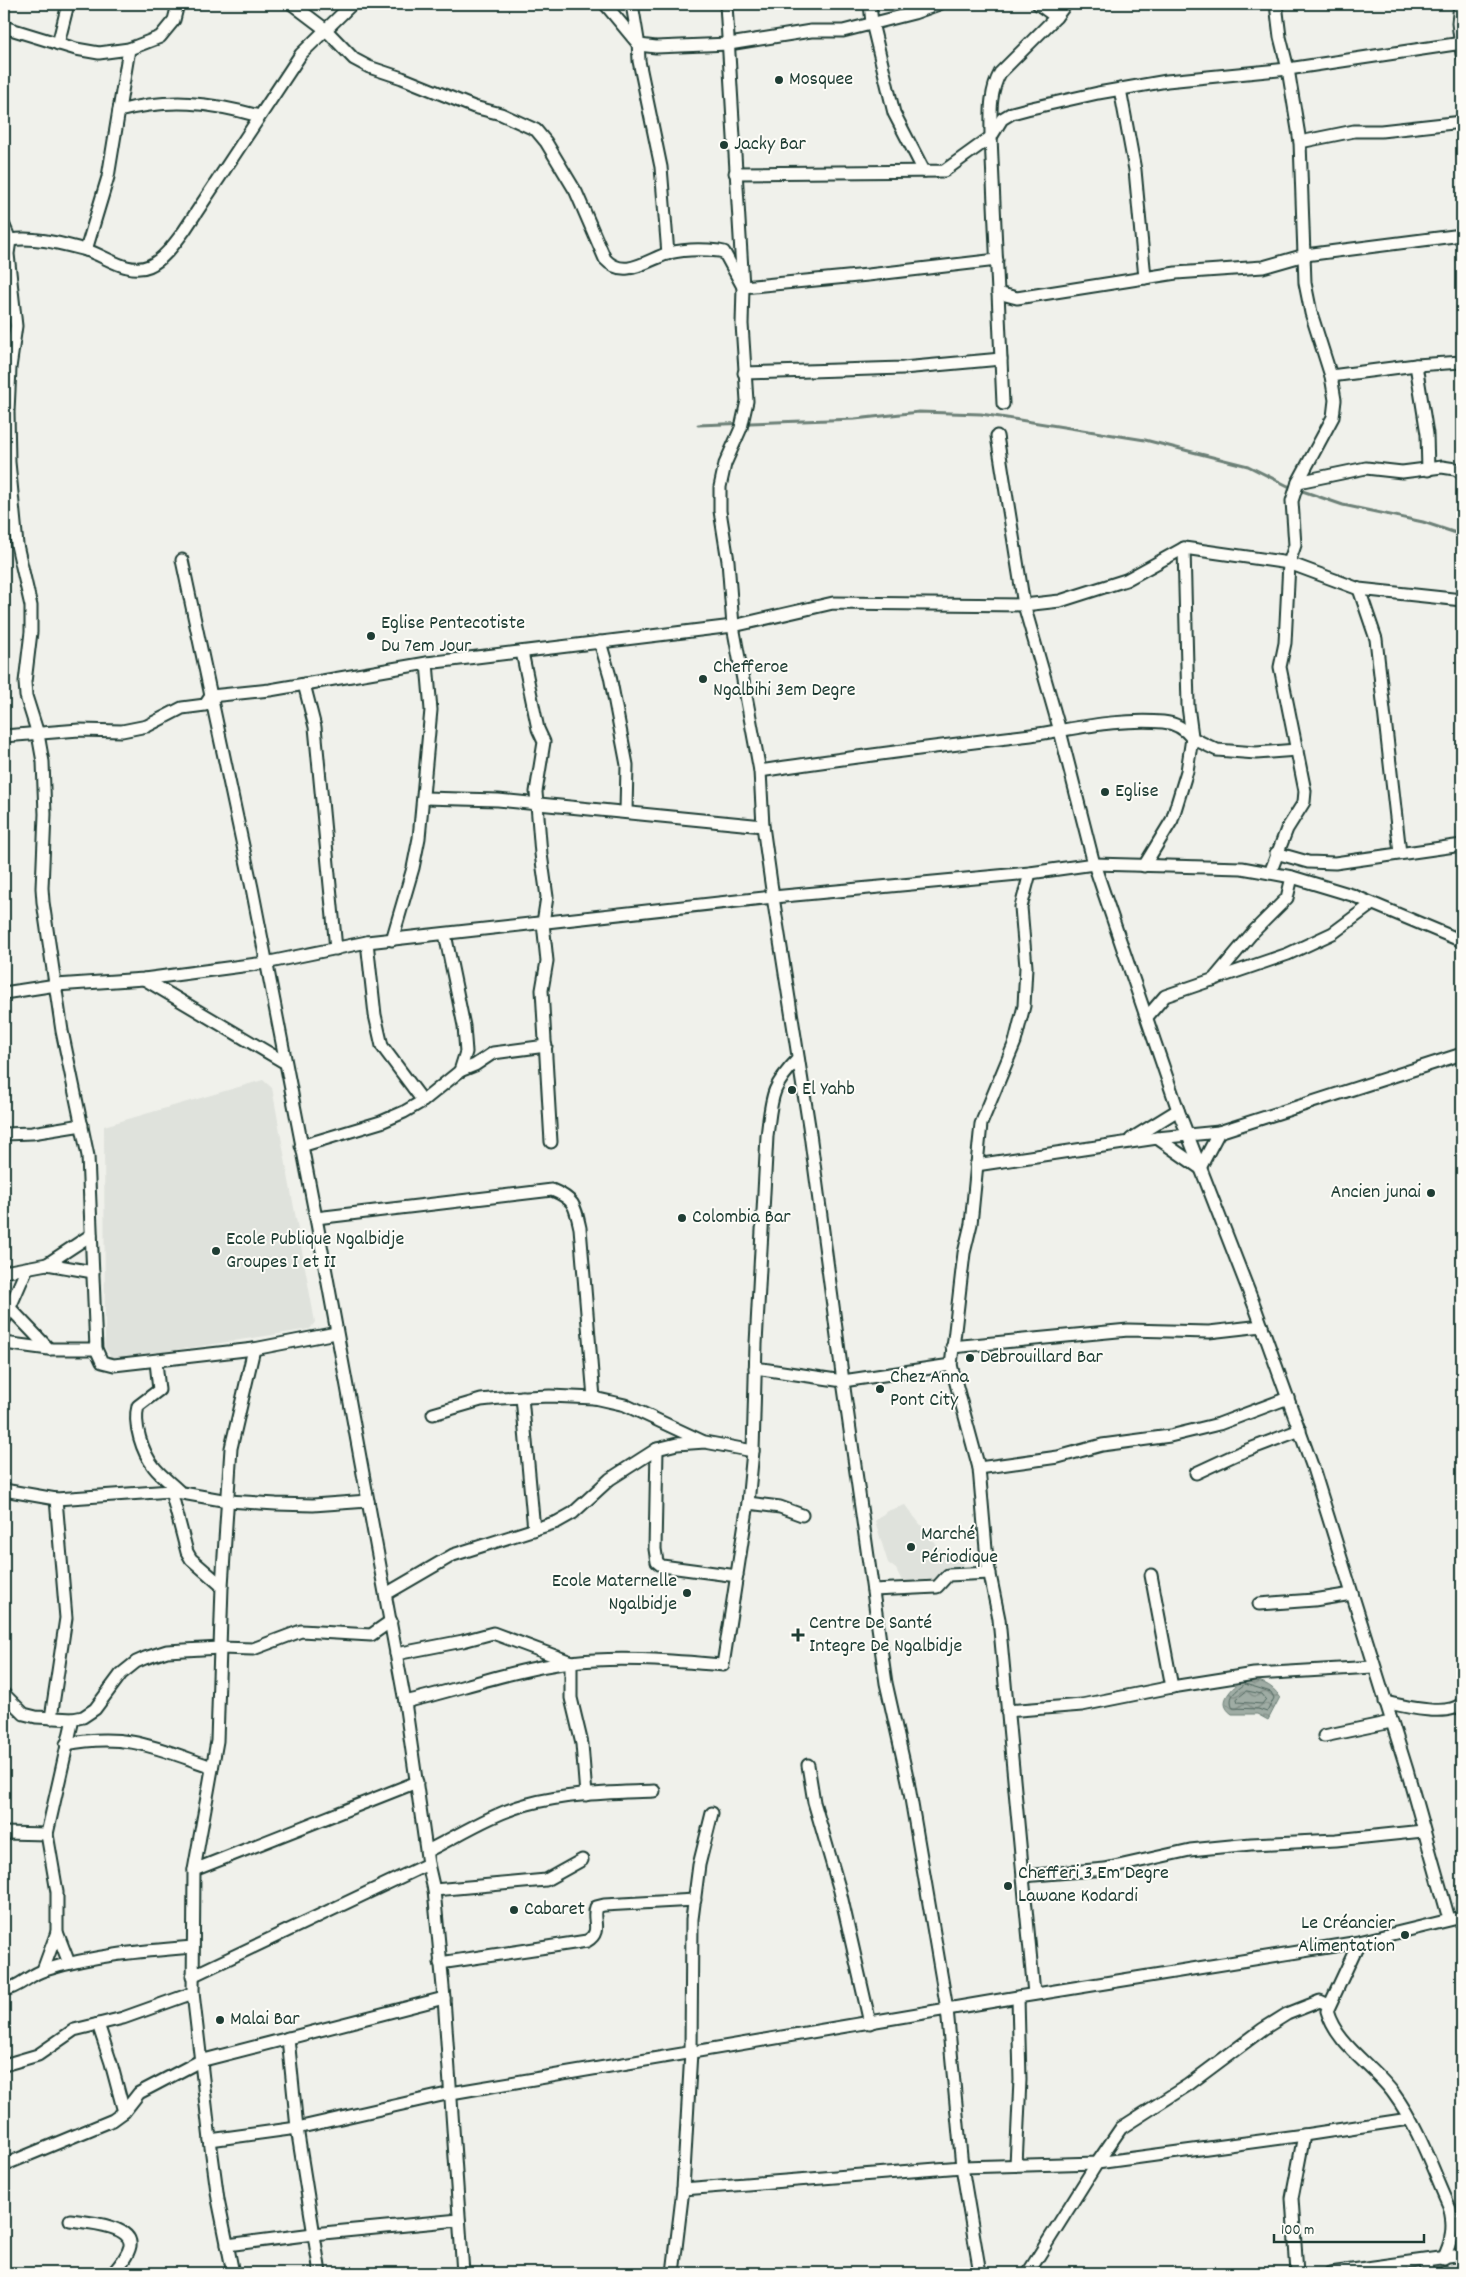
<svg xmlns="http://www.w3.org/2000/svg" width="1466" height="2277" font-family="Dekko,sans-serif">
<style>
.built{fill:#dfe2dc}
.water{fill:url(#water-waves);stroke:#6c8077}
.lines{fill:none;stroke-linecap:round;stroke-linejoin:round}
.shore{stroke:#526961;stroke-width:1}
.stream{stroke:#6c8077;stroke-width:3}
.minor-casing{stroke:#1f3d34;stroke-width:15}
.minor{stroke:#fdfcf7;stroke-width:11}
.poi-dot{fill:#1f3d34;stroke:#fdfcf7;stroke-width:2}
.labels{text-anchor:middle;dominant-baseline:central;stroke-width:4;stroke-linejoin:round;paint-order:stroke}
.poi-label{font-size:20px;fill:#1f3d34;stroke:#fdfcf7;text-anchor:start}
</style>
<defs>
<pattern id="water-waves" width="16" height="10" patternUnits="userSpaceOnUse" patternTransform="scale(1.25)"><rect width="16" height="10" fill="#9faca4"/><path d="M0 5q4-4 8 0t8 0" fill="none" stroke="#818d86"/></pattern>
</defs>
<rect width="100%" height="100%" fill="#f0f1eb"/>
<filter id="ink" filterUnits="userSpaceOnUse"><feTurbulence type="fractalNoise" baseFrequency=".02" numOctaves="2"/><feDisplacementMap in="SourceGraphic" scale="10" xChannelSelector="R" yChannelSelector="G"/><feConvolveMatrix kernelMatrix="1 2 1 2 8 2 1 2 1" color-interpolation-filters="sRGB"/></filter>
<g filter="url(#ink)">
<!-- built -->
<g class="built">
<polygon points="263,1080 272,1088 315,1322 310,1329 113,1360 105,1348 104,1126"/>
<polygon points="905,1505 943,1553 961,1556 964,1561 963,1571 936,1581 903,1583 896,1569 888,1563 875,1521 887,1511"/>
</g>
<!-- water -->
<path class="water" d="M 1243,1679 C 1258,1679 1272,1684 1280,1697 L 1268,1720 L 1257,1714 L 1232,1714 C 1215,1702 1233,1688 1243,1679 Z"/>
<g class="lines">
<!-- shore -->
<g class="shore">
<path d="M 1245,1684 L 1271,1692 L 1274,1698 L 1267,1712 L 1258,1709 L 1233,1708 C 1227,1696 1236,1691 1245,1684 Z"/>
<polygon points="1247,1691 1262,1694 1266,1699 1262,1704 1238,1702 1237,1699"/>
</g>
<!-- stream -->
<polyline class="stream" points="698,425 855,419 919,412 981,414 1145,440 1248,466 1288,486 1343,505 1423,522 1462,535"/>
<defs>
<g id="minor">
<path d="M 292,4 L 325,29 L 354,59 L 369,67 L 402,78 L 474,107 L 501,114 L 536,130 L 546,142 L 576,192 L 605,259 C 624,280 647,260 669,253 C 685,249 703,249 719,251 L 724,252 L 743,287 L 868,275 L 997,260"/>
<polyline points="605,4 639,45 656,47 729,44 811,31 843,31 914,13 939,4"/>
<polyline points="632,4 638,40 639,61 661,167 668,254"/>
<polyline points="726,4 743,287 742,324 747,401 741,428 725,464 720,487 720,511 728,561 733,626 760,771 763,826 773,897 809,1126 843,1381 886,1683 908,1781 947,2009 962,2167 980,2273"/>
<polyline points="870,4 872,23 894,113 924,171"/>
<polyline points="1038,4 1056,17"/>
<polyline points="1460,4 1458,23 1462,54"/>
<polyline points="4,27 76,49 99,53 129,49 160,37 174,20 178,4"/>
<polyline points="58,44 68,4"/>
<polyline points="1120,89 1135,170 1145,278"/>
<path d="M 119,111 C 169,98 209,102 259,116"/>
<polyline points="1300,142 1354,131 1381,131 1462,122"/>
<polyline points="735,173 944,171 991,137 1002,119 1012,113 1027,109 1098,93 1167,81 1288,69 1462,43"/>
<polyline points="4,226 10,240 8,254 16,326 10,368 8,412 9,462 17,545 31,606 31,632 25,682 26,696 38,734 43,762 45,814 42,888 43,902 62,1031 88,1156 96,1349 102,1362 114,1365 254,1349 336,1333"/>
<path d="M 10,240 C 35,236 62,244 86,250 C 106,256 128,275 149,266 C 163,260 175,243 184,231 L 301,54 L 352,4"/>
<polyline points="86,250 108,177 129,49"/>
<polyline points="998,293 1017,298 1176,273 1263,267 1305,255 1462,235"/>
<polyline points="1416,365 1427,434 1428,470"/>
<polyline points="744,373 903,368 1001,359"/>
<polyline points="1331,376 1416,365 1462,362"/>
<path d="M 1003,404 L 991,137 C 991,115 989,93 1000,73 L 1056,17 L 1066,4"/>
<polyline points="997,436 1024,605 1060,731 1094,864 1178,1110 1256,1310 1313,1468 1407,1770 1449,1919"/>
<polyline points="1298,482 1366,468 1402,472 1442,467 1455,469 1462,473"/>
<polyline points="1184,548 1188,706 1192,736"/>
<polyline points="182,560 252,888 316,1218 405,1702 428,1864 434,1890 444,1998 463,2273"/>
<polyline points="1359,589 1376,639 1400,853"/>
<polyline points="600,642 610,676 627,765 626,812"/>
<polyline points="522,652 538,729 544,742 536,792 541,854 547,897 543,923 547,961 542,990 551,1142"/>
<polyline points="304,684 315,727 336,949"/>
<polyline points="211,696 270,690 427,663 733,626 833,603 1024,605 1060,601 1126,580 1184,548 1289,563 1359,589 1462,600"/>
<polyline points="4,736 79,730 122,731 147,726 182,708 205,705 211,696"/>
<path d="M 760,771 C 850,757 940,746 1031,735 C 1074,729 1119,718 1163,722 C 1175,723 1185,729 1192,738"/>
<polyline points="424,798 498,800 763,826"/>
<polyline points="1276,853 1308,862 1335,863 1462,845"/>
<polyline points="1144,866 1172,820 1187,771 1192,738 1217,750 1256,753 1297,750"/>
<polyline points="1270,873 1287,829 1304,802 1305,791 1280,667 1285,643 1289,563 1295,545 1292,501 1298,482 1333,417 1335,400 1331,376 1311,313 1305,283 1300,142 1288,69 1280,37 1276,4"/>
<polyline points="445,934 464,1026 466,1052 460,1071"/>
<polyline points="392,940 413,868 419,838 431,710 427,663"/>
<polyline points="367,942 375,1015 382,1046 423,1101"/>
<polyline points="144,979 284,1062"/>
<polyline points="1213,980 1254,931 1287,898 1292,877"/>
<polyline points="4,993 56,985 144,979 265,963 367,942 773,897 1030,873 1094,864 1242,868 1292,877 1352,895 1462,941"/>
<polyline points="1147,1017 1165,996 1288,954 1333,933 1372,904"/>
<polyline points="4,1134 32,1133 82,1125"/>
<polyline points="1157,1138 1200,1168 1219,1132 1462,1054"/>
<polyline points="1131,1139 1178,1110"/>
<polyline points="301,1146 381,1122 404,1112 423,1101 460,1071 475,1065 493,1053 546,1046"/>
<polyline points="976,1165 1157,1138 1219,1132"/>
<path d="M 316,1218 L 552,1190 C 574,1199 575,1205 580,1228 L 594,1398"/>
<polyline points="47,1264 91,1235"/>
<polyline points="4,1272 47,1264 93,1272"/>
<polyline points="9,1307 49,1349"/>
<polyline points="4,1321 27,1268"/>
<polyline points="4,1343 49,1349 96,1349"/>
<polyline points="952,1347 1128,1330 1209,1332 1262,1326"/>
<path d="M 156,1362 L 159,1390 L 138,1406 C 133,1424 142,1452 154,1467 C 161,1476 172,1484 180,1492"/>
<polyline points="951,1365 964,1253 971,1224 981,1124 1015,1042 1024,1006 1026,967 1021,907 1030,873"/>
<polyline points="755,1368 843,1381 951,1365 979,1468 987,1560 999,1619 1034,1994"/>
<polyline points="522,1397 534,1530"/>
<polyline points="433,1414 481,1400 500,1398 550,1396 594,1398 625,1405 702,1441"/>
<polyline points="657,1449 655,1549 657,1562 662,1566 737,1576"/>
<polyline points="979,1468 1058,1457 1102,1445 1170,1436 1219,1424 1288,1398"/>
<polyline points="1196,1473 1237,1454 1300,1430"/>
<polyline points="4,1490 56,1499 171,1491 228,1501 276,1504 313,1505 368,1501"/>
<polyline points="171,1491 187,1552 191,1559 222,1586"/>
<polyline points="748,1503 780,1507 802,1515"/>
<polyline points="1151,1575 1172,1687"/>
<polyline points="873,1590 937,1587 948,1575 990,1573"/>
<polyline points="386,1594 453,1555 557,1522 573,1513 610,1479 657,1449 677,1444 705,1442 753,1451"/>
<polyline points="1259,1604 1314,1600 1352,1594"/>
<polyline points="396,1654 463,1641 493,1633 571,1662 571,1698 582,1744 586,1795"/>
<polyline points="4,1694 24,1714 36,1717 73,1719 83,1717 95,1709 121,1674 136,1662 145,1658 167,1651 220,1648 253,1649 301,1631 371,1635 391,1621"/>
<path d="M 405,1702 C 460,1689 515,1669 571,1662 C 621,1656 673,1661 723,1665 L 748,1503 L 753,1451 L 756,1344 L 767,1136 C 772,1097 770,1088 798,1059"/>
<path d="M 1385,1702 C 1402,1706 1449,1718 1462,1703"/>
<polyline points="1007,1711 1082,1705 1172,1687 1254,1674 1373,1667"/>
<polyline points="51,1718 66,1618 56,1499"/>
<polyline points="1324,1736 1391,1722"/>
<path d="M 66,1744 C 126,1732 157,1748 212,1767"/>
<polyline points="808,1765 814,1802 840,1891 870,2023"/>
<polyline points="4,1833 47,1834"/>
<path d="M 427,1851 C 459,1835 493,1813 528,1804 C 569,1793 612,1793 654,1791"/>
<polyline points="194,1870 417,1782"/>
<polyline points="1023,1876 1105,1869 1190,1850 1251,1844 1336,1840 1423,1831"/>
<polyline points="434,1890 546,1880 582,1860"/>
<path d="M 1359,1942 L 1327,2011 C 1337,2046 1373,2065 1394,2094 C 1419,2128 1433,2171 1450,2208 C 1454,2227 1452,2242 1443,2259"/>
<polyline points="69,1963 57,1932 57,1892 47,1834 73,1719"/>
<path d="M 440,1963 L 587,1941 C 603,1932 591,1919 596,1907 L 604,1905 L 695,1900"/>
<polyline points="43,1970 57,1932"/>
<polyline points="192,1976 428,1864"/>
<path d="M 4,1990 C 19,1988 30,1974 45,1970 C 93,1955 143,1951 193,1947"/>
<polyline points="98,2024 111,2063 124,2112"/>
<polyline points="288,2038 297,2128 320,2273"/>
<polyline points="4,2065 38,2055 74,2030 123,2018 193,1993"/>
<polyline points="210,2140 297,2128 451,2093 1018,1997 1359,1942 1462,1917"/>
<polyline points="4,2165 113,2120 124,2112 139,2093 200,2061 444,1998"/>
<polyline points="1016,2165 1020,2080 1018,1997"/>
<polyline points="683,2189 962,2167 1097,2163 1304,2135 1409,2119"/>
<path d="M 70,2220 C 84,2222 133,2225 130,2246 C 128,2256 119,2266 113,2273"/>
<polyline points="227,2245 313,2234 459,2220"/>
<polyline points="1426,2261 1427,2273"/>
<polyline points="233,2273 218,2199 210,2140 193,1993 194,1870 217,1741 222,1586 231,1448 254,1349"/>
<polyline points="673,2273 683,2189 691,2052 692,1919 699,1865 712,1813"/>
<polyline points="1028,2273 1097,2163 1121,2128 1188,2085 1263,2029 1287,2014 1320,2001 1329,2005"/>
<polyline points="1297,2273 1292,2198 1304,2135"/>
<polyline points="1330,2273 1462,2255"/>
</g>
</defs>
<!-- minor casing -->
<use href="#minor" class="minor-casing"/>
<!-- minor -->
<use href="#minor" class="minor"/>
</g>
</g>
<!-- markers -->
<g class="poi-dot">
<circle cx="779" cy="80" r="5"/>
<circle cx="724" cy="145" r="5"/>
<circle cx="371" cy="636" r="5"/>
<circle cx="703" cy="679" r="5"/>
<circle cx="1105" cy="792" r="5"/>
<circle cx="792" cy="1090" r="5"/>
<circle cx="1431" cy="1193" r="5"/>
<circle cx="682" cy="1218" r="5"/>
<circle cx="216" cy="1251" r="5"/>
<circle cx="970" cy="1358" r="5"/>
<circle cx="880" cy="1389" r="5"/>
<circle cx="911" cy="1547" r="5"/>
<circle cx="687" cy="1593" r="5"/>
<path d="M795.5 1627.5h5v5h5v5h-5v5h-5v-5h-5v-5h5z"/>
<circle cx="1008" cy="1886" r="5"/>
<circle cx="514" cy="1910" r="5"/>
<circle cx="1405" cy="1935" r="5"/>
<circle cx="220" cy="2020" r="5"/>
</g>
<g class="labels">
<!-- poi labels -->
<g class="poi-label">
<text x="789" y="80">Mosquee</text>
<text x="734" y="145">Jacky Bar</text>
<text x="381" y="624">Eglise Pentecotiste<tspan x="381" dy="23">Du 7em Jour</tspan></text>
<text x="713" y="668">Chefferoe<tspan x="713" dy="23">Ngalbihi 3em Degre</tspan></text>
<text x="1115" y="792">Eglise</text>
<text x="802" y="1090">El Yahb</text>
<text x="1421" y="1193" text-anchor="end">Ancien junai</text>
<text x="692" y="1218">Colombia Bar</text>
<text x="226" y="1240">Ecole Publique Ngalbidje<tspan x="226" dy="23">Groupes I et II</tspan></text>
<text x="980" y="1358">Debrouillard Bar</text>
<text x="890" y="1378">Chez Anna<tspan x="890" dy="23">Pont City</tspan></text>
<text x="921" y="1535">Marché<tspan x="921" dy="23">Périodique</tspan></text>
<text x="677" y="1582" text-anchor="end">Ecole Maternelle<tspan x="677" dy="23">Ngalbidje</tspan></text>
<text x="809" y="1624">Centre De Santé<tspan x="809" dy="23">Integre De Ngalbidje</tspan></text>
<text x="1018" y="1874">Chefferi 3 Em Degre<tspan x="1018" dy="23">Lawane Kodardi</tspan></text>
<text x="524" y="1910">Cabaret</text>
<text x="1395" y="1924" text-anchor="end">Le Créancier<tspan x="1395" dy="23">Alimentation</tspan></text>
<text x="230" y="2020">Malai Bar</text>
</g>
</g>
<!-- margin -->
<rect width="1466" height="2277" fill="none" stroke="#fdfcf7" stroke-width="20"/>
<rect x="10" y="10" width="1446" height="2257" fill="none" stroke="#1f3d34" stroke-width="2" filter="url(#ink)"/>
<!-- scale -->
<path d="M1274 2234v8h150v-8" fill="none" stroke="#1f3d34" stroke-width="2.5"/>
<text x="1281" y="2234" font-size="15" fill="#1f3d34" stroke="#fdfcf7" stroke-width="4" paint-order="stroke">100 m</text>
</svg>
